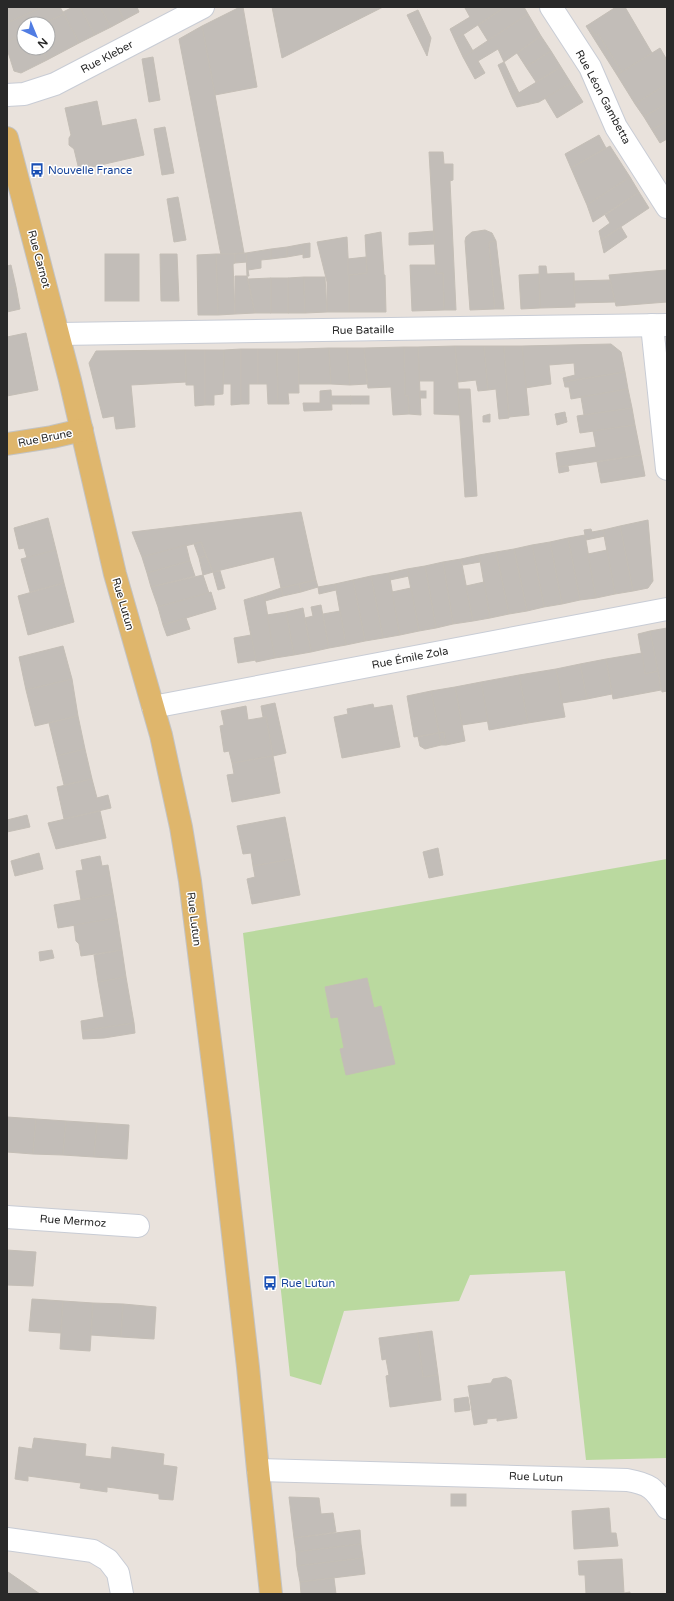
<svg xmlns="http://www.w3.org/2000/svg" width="674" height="1601" font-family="'Varela Round',sans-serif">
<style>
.green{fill:#bad99f}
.building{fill:#c2bdb8;stroke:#c4beb6}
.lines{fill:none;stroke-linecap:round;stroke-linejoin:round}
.minor-casing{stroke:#c8ccd5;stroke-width:24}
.major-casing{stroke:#c3c3c3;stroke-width:24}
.minor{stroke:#fff;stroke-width:22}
.major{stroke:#dfb66c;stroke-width:22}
.labels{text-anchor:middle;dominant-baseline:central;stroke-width:3;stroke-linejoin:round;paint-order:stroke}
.street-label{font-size:11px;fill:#292929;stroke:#fff}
.transit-label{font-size:11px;fill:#164399;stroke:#fff;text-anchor:start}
</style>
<rect width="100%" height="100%" fill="#e9e2dc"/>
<!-- green -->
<polygon class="green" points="667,859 667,1458 586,1460 565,1271 470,1275 459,1301 344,1311 321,1385 290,1376 243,933"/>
<!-- building -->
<g class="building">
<polygon points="7,7 43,7 7,23"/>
<polygon points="43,7 60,7 64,14 43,24 24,24 24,34 7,42 7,23"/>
<polygon points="73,7 80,7 95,35 79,43 63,12"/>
<polygon points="80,7 100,7 111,27 95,35"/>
<polygon points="100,7 118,7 124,20 111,27"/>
<polygon points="118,7 137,7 139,12 124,20"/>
<polygon points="240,7 243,7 257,87 215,95 202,26"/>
<polygon points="272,7 383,7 282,58"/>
<polygon points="467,7 505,7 455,40 450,29 470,17 465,8"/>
<polygon points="505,7 524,7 528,14 488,41 478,25"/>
<polygon points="616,7 625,7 652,53 622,72 598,34 595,36 588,25"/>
<polygon points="418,10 431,38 427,56 407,15"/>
<polygon points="64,14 79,43 47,60 41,48 48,48 48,24 43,24"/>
<polygon points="528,14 541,36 504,62 498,49 478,61 485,73 475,79 463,57"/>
<polygon points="588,25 595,36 598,34 622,72 617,75 586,26"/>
<polygon points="202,26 215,95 244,253 221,255 179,39"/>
<polygon points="24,34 24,48 41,48 47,60 21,73 14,71 7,49 7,42"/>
<polygon points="463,34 473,51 463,57 455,40"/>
<polygon points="541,36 551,51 526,67 517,53"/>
<polygon points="660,48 667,60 667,84 635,104 617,75"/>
<polygon points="551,51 561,67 536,82 526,67"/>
<polygon points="153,57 160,100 149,102 142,59"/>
<polygon points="504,62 511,77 505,81 498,65"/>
<polygon points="561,67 571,83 539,102 517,107 512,97"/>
<polygon points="511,77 519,93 512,97 505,81"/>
<polygon points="571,83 583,102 557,118 545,98"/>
<polygon points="667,84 667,103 644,117 635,104"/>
<polygon points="97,101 102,126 136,119 144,155 79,170 74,149 69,145 69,138 71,135 65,108"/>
<polygon points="667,103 667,121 652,130 644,117"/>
<polygon points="667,121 667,139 660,143 652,130"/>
<polygon points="165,127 174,173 162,175 154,129"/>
<polygon points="599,135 606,148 571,168 565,154"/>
<polygon points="610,146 630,177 587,205 571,168"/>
<polygon points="429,152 443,152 444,164 453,164 453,180 450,181 456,310 444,310 443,273 436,274"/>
<polygon points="630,177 639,192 593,222 587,205"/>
<polygon points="639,192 649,208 601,240 599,231 610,223 605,215"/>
<polygon points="178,197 186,240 174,242 167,199"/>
<polygon points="621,227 627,237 604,253 601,240"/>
<polygon points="485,230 492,233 496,241 489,242 495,309 470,310 465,241 466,237 472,232"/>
<polygon points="434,231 434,244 409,245 409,233"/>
<polygon points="381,232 384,275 385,275 386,312 349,312 349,275 367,273 365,235"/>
<polygon points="347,237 349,275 349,312 327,312 327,282 317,242"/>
<polygon points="496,241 504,309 495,309 489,242"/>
<polygon points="310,243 310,257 303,258 303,244"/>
<polygon points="303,244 304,254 287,257 287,247"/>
<polygon points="287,247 287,257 271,259 271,249"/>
<polygon points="271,249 271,259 261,260 261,268 248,270 249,276 247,276 246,253"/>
<polygon points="246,253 247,262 235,263 235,254"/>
<rect x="105" y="254" width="34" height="47"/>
<polygon points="160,254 177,254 179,301 161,301"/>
<polygon points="216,254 235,254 235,263 233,264 235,314 218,315"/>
<polygon points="216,254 218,315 198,315 197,255"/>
<polygon points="366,257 367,273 348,275 348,259"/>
<polygon points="11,265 16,287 7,289 7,266"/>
<polygon points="410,265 436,265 436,274 443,273 444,310 412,311"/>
<polygon points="539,266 546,266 547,274 574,273 575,307 540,308"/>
<polygon points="666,270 667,302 616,306 609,275"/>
<polygon points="539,274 540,308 521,309 519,275"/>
<polygon points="235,276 247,276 255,313 235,314"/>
<polygon points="304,277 305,313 288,313 288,278"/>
<polygon points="304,277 325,277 327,312 305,313"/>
<rect x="271" y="278" width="17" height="35"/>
<polygon points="271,278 271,313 255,313 248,279"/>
<polygon points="610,280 615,302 575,303 574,281"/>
<polygon points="16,287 20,309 7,312 7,289"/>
<polygon points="26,333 38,390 7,396 7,337"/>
<polygon points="611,344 621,352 625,372 564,382 563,378 575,375 574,363 549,365 551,384 525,388 522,346"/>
<polygon points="455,346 484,346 488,390 478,391 476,380 458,382"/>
<polygon points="455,346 460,415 434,414 434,381 419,381 418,347"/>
<polygon points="484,346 504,346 509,418 499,419 496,389 488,390"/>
<polygon points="504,346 522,346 529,415 509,417"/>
<polygon points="404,347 418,347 421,415 409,414 408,396 405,396"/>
<polygon points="404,347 405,396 408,396 409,414 393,415 391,387 368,388 364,348"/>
<polygon points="329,348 331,384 299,384 298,349"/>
<polygon points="329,348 347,348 350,385 331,384"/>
<polygon points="347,348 364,348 367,384 350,385"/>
<polygon points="241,349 241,404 231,405 231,384 223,384 224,350"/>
<polygon points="241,349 258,349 258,384 249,384 249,404 241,404"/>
<polygon points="258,349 277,349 278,404 268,404 267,384 258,384"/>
<polygon points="277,349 298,349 299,393 288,393 289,404 278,404"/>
<polygon points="185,350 205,350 205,405 195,406 194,385 186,385"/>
<polygon points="185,350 186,382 131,385 135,427 116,429 114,416 103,418 89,363 96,351"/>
<polygon points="205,350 224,350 223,394 214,395 214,405 205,405"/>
<polygon points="625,372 628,389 571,399 569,387 565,387 564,382"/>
<polygon points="458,389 470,389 477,496 465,497"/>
<polygon points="628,389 632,408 584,415 581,397"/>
<polygon points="331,390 332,410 304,411 303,403 320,403 320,391"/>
<rect x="420" y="391" width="6" height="7"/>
<polygon points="331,396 351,396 351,404 332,404"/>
<rect x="351" y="396" width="18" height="8"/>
<polygon points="632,408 635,425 580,433 577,416"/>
<polygon points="565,412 566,418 556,419 555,414"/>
<polygon points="490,414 490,422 483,422 483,416"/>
<polygon points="566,417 567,422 557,425 556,419"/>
<polygon points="635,425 641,455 558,467 556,453 596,447 593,431"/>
<polygon points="641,455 645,476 601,483 597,462"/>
<polygon points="568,466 569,471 559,473 558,467"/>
<polygon points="301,512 316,580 281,588 274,557 213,572 201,542 142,557 132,532"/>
<polygon points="48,518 56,550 27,558 24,548 19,549 14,528"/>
<polygon points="648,520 653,581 648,588 633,591 620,526"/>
<polygon points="620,526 633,591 615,594 603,530"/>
<polygon points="591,529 592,532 603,530 605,536 586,540 584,530"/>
<polygon points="585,535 596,598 580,600 568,538"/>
<polygon points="568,538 580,600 562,604 550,542"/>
<polygon points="201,542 206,556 199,558 194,544"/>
<polygon points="550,542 562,604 544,607 532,545"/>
<polygon points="186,545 190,561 147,573 142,557"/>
<polygon points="532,545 544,607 527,611 514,549"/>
<polygon points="514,549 527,611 509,614 496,552"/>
<polygon points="56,550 64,583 30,592 21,559"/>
<polygon points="607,550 615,594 596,598 588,554"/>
<polygon points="496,552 509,614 490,618 479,555"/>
<polygon points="479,555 480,562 463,565 461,559"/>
<polygon points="206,556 213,572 203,575 199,558"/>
<polygon points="461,559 473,621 453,624 443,562"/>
<polygon points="190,561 195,576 151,587 147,573"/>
<polygon points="443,562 453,624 436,628 425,566"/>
<polygon points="425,566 436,628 419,631 407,569"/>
<polygon points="407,569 409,576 390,580 389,573"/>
<polygon points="220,571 225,588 218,590 213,572"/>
<polygon points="389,573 400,635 383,638 371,576"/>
<polygon points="203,575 209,593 158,607 151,587"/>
<polygon points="371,576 383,638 365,641 353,580"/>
<polygon points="316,580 318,587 301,592 299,584"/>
<polygon points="353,580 365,641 346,645 335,584"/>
<polygon points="484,582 490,618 473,621 466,586"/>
<polygon points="64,583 74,622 28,635 18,596"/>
<polygon points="299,584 301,592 283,596 281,588"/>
<polygon points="335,584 336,590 319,594 318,587"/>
<polygon points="281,588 283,596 265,601 264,594"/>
<polygon points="411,588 419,631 400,635 392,592"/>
<polygon points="211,592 216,609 163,625 158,607"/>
<polygon points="264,594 275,658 256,662 244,600"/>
<polygon points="321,605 329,648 311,652 305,618 313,616 311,607"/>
<polygon points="303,608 311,652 294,655 286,612"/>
<polygon points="340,611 346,645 329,648 323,614"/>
<polygon points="286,612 294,655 275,658 267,615"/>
<polygon points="186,618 190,629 167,636 163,625"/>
<polygon points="667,628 667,691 662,692 650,631"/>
<polygon points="650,631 658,671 645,674 638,634"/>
<polygon points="251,635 256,660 238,663 234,638"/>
<polygon points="63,646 72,679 26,690 19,657"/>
<polygon points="642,653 645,674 658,671 661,690 613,699 606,659"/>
<polygon points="606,659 612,694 587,699 580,664"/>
<polygon points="580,664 587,699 562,703 556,669"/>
<polygon points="556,669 565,717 528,723 519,675"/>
<polygon points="519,675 528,723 489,730 481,682"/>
<polygon points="72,679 78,716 35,726 26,690"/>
<polygon points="481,682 488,721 462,725 455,687"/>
<polygon points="455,687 465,741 446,745 444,732 439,733 431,691"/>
<polygon points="431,691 439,733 414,737 407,696"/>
<polygon points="275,703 286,753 273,756 266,717 263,717 261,706"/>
<polygon points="373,704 374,708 392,705 400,747 342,758 334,717 348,714 347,709"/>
<polygon points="246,706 248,720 266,717 273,756 232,763 229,751 224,752 220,726 224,725 221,711"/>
<polygon points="78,716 85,749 57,756 49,723"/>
<polygon points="444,732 446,745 441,745 439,733"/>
<polygon points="439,733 441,745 425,749 420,746 418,737"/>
<polygon points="85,749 92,779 64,785 57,756"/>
<polygon points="273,756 280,793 232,802 227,775 234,774 232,763"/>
<polygon points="92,779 97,798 108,795 111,808 64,819 57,787"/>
<polygon points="100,811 106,838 56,849 48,823"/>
<polygon points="27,815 30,827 7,832 7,820"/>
<polygon points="285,817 293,859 253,866 251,853 243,854 237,826"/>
<polygon points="438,848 443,875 429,878 423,852"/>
<polygon points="39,853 43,869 15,876 11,861"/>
<polygon points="100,856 102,866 108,865 113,894 81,900 76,871 83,870 81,860"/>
<polygon points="293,859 300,895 252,904 247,879 255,877 253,866"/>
<polygon points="113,894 117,918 58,928 54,905"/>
<polygon points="117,918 122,950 81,956 79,944 76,941 74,925"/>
<polygon points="52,950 54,958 40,961 39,952"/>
<polygon points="122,950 126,977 98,982 94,955"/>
<polygon points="126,977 134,1023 82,1031 81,1021 104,1017 98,982"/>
<polygon points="367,978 374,1008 381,1006 395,1064 346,1075 340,1049 344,1048 338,1017 331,1018 325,987"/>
<polygon points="134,1023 135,1033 104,1038 83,1039 82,1031"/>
<polygon points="7,1117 36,1119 33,1154 7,1152"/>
<polygon points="36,1119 66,1121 63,1155 33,1154"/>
<polygon points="66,1121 97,1123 94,1157 63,1155"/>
<polygon points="97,1123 129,1125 127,1159 94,1157"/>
<polygon points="7,1250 36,1252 33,1286 7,1285"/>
<polygon points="32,1299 63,1301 61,1333 29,1331"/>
<polygon points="63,1301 93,1303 90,1351 60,1349"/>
<polygon points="93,1303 123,1304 121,1337 91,1335"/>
<polygon points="123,1304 156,1307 154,1339 121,1337"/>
<polygon points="432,1331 438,1375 423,1377 417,1333"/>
<polygon points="417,1333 423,1377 438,1375 441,1400 390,1407 386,1376 389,1375 386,1359 382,1360 379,1338"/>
<polygon points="506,1377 511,1380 517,1418 497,1421 497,1418 487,1419 487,1423 474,1425 468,1386 491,1383 493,1379"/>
<polygon points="468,1397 470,1410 455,1412 454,1399"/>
<polygon points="34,1438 86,1444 85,1456 111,1459 112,1447 164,1454 163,1465 177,1467 173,1500 159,1499 159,1494 107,1487 107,1492 80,1488 81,1483 28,1476 28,1481 15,1479 19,1447 32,1449"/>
<rect x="451" y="1494" width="15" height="12"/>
<polygon points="289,1497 319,1498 321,1514 333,1513 336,1532 294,1538"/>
<polygon points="609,1508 611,1533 616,1533 618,1546 574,1549 572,1511"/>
<polygon points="360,1530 361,1544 296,1552 294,1538"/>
<polygon points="361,1544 363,1558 297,1566 296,1552"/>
<polygon points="363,1558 365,1574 300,1582 297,1566"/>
<polygon points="622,1559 624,1593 630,1592 630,1594 586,1594 585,1575 579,1575 578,1561"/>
<polygon points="8,1572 40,1594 7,1594 7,1574"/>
<polygon points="334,1578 336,1594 301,1594 300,1582"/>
</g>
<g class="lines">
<defs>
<g id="minor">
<polyline points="551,7 590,67 616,127 667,207"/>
<polyline points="7,95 24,94 55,84 203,7"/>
<polyline points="652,325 667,469"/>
<polyline points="59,334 667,325"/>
<polyline points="153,707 667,609"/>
<polyline points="7,1217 138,1226"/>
<path d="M 258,1470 L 627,1480 C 650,1484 654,1488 667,1508"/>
<polyline points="7,1539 93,1551 108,1560 118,1573 122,1594"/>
</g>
<g id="major">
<polyline points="7,138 70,380 115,574 161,735 181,827 190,881 220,1120 248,1367 258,1470 271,1594"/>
<polyline points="7,444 52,437 82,430"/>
</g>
</defs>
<!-- minor casing -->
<use href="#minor" class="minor-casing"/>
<!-- major casing -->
<use href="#major" class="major-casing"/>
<!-- minor -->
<use href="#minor" class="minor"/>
<!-- major -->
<use href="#major" class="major"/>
</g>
<!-- icons -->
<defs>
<symbol id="bus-bare" viewBox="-9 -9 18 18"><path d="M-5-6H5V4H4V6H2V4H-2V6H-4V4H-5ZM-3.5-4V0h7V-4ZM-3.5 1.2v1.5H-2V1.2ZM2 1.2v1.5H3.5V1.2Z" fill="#1a4fb4" stroke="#fff" stroke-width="2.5" paint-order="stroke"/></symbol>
</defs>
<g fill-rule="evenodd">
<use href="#bus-bare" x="27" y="160" width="20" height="20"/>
<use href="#bus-bare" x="260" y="1273" width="20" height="20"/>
</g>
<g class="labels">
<!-- street labels -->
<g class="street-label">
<text transform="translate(107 57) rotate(-28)">Rue Kleber</text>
<text transform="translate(603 97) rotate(62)">Rue Léon Gambetta</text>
<text transform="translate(39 259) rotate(75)">Rue Carnot</text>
<text transform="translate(363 330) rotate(-1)">Rue Bataille</text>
<text transform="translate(45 438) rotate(-11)">Rue Brune</text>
<text transform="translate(123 604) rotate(74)">Rue Lutun</text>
<text transform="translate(410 658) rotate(-11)">Rue Émile Zola</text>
<text transform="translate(194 919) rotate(83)">Rue Lutun</text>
<text transform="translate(73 1221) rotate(4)">Rue Mermoz</text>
<text transform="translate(536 1477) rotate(2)">Rue Lutun</text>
</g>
<!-- transit labels -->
<g class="transit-label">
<text x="48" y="170">Nouvelle France</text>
<text x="281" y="1283">Rue Lutun</text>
</g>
</g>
<!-- border -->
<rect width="674" height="1601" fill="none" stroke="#292929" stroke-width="16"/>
<!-- north arrow -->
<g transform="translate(36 36) rotate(136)"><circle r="19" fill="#ffffff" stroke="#a9a9a9"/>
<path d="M0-3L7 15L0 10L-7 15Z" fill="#507ce3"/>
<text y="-6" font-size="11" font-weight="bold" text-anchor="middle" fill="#292929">N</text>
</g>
</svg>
